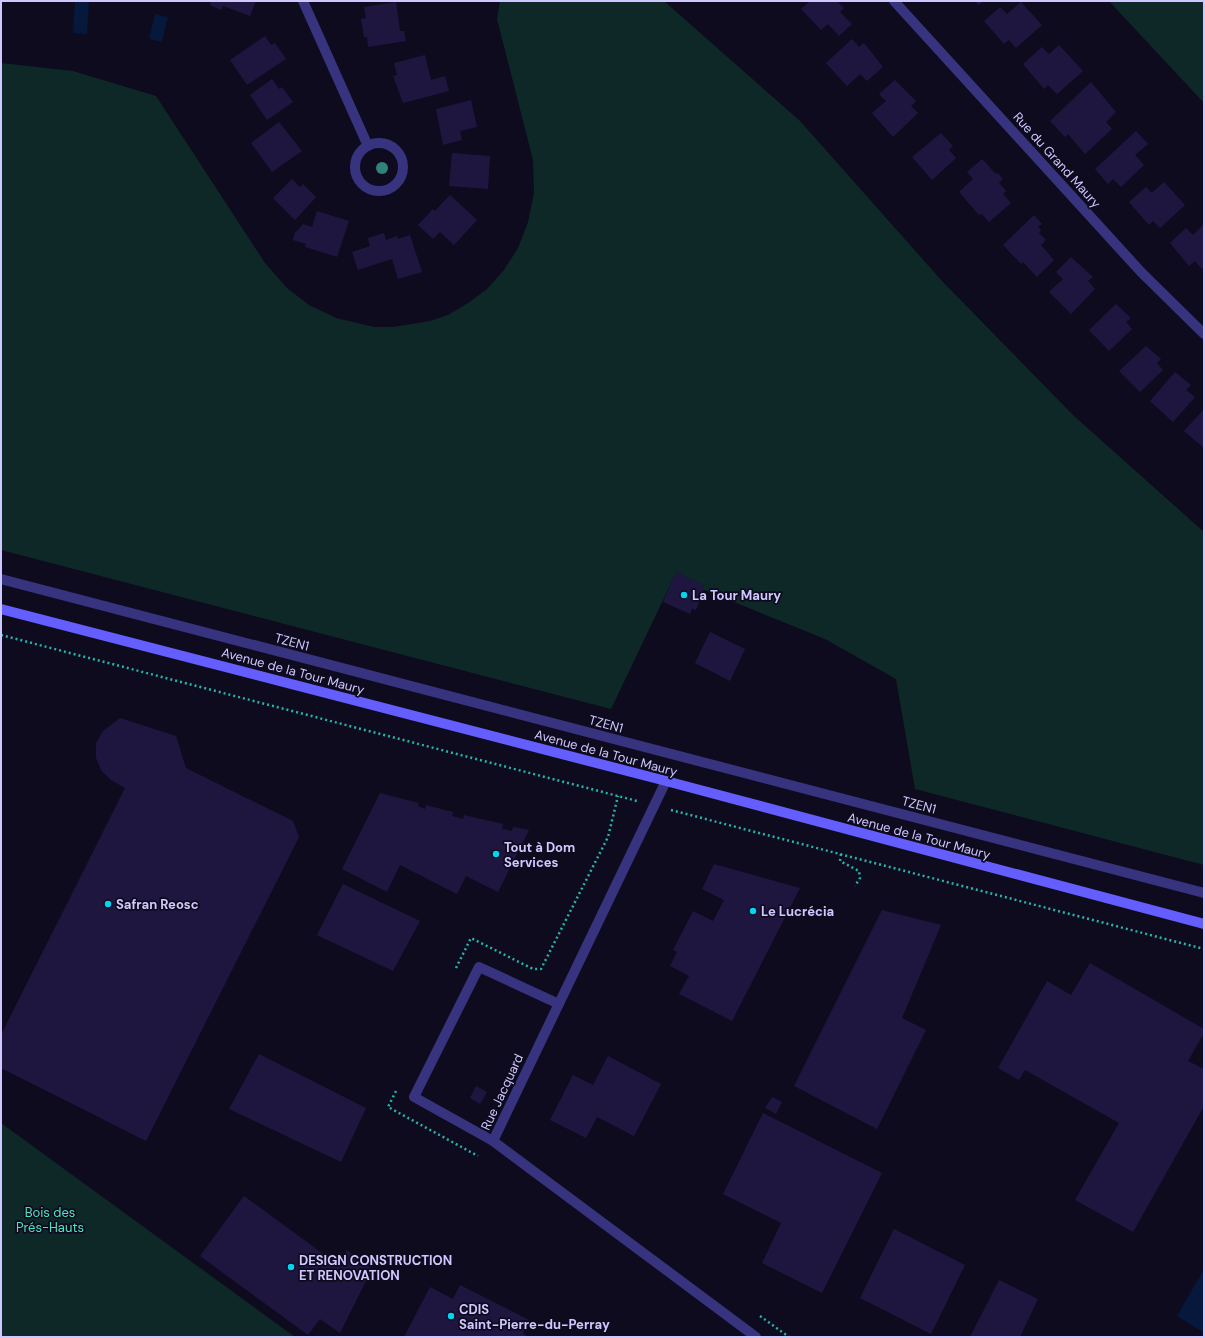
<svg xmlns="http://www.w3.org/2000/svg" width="1205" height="1338" font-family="'DM Sans',sans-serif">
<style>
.green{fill:#0d2827}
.water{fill:#06183b}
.building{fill:#1f1640}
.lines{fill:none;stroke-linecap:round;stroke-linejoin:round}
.path{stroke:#27b4ae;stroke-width:2.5;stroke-dasharray:2 3;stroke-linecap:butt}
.lane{stroke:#37337f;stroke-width:10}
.street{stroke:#37337f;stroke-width:10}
.secondary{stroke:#655eff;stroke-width:10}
.tree{fill:#318278}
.poi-dot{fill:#00d5f2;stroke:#0e0b1e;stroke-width:1.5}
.labels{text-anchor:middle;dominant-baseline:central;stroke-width:3.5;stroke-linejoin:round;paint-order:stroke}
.street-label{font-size:13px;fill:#cfc7ff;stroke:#0e0b1e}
.poi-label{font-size:13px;font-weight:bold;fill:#cfc7ff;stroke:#0e0b1e;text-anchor:start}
.park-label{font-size:13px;fill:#4ee4c2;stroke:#0e0b1e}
</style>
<rect width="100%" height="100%" fill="#0e0b1e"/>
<!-- green -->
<g class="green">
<polygon points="500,1 664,1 800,121 942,281 1074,416 1204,532 1204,865 915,789 896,679 825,639 702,589 704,585 676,573 611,709 1,550 1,63 73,71 156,96 265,263 287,288 309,305 336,318 374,327 393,327 430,321 448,315 468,303 487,289 504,270 518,248 528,222 534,193 533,160 497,19"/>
<polygon points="1109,1 1204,1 1204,103"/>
<polygon points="1,1123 295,1337 1,1337"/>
</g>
<!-- water -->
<g class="water">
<polygon points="75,1 89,1 87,34 73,33"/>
<polygon points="155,14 168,17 162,42 149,39"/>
<polygon points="1204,1269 1204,1333 1177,1316"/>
</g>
<!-- building -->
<g class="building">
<polygon points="211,1 256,1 250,16 223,6 221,10 210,5"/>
<polygon points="810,1 837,1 844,8 840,12 852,24 839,36 828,24 821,30 801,9"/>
<polygon points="974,1 983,1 979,5"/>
<polygon points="396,2 400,31 404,31 406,41 368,47 367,37 364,37 361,19 366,18 364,7"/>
<polygon points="1021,2 1042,25 1016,48 1009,40 1004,44 984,21 1000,7 1007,14"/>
<polygon points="265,36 271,45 275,43 286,59 247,85 230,60"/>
<polygon points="852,39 859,47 864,43 883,67 867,81 860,74 847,86 826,63"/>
<polygon points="1059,45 1083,71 1057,94 1048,85 1044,89 1023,64 1042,47 1049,54"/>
<polygon points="425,55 431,80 445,76 449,91 403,103 393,76 397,75 394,63"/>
<polygon points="272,79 279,89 282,87 293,102 267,120 250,95"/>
<polygon points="895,80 916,101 911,106 918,113 893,137 872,113 886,101 879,94"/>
<polygon points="1091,82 1116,112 1106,122 1112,129 1085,154 1068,134 1065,137 1050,121"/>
<polygon points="471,100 477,127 460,131 462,140 443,145 436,109"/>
<polygon points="279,122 302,151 272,172 251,143"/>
<polygon points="1136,131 1148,144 1135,155 1144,165 1121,187 1113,179 1108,184 1095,169"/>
<polygon points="941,133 953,146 949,150 956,158 932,180 912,157"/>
<polygon points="452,153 490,156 488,189 449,186"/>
<polygon points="982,159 996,174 998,173 1003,179 999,183 1006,191 1003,194 1011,203 989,222 982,214 979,215 959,192 973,179 967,172"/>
<polygon points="292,179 300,187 303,184 316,197 295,220 273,198"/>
<polygon points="1164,182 1185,205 1160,228 1153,221 1149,225 1129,202 1146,187 1152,193"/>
<polygon points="450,195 477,220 454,245 440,232 433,239 418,225 433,209 435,211"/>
<polygon points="317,211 349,221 337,257 305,247 306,244 293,240 295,233 303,224 312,227"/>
<polygon points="1034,215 1042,224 1038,227 1041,230 1039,233 1046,240 1041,245 1054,260 1037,277 1023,262 1021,264 1003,245"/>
<polygon points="1204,224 1204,268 1202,269 1195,261 1189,266 1170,243 1186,228 1193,235"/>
<polygon points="384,233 386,240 397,236 398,239 410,235 422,272 398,279 392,259 358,270 352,252 370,246 368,238"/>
<polygon points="1071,257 1093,277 1088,281 1095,289 1071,314 1049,292 1063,279 1056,272"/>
<polygon points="1116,304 1131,318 1126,322 1132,329 1109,351 1089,330"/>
<polygon points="1146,346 1161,359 1157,363 1163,370 1140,392 1119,371"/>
<polygon points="1175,372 1191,385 1186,390 1195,397 1173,422 1150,401"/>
<polygon points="1204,409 1204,448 1184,431"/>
<polygon points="676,572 704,585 702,589 704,589 696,610 692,609 690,614 663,602"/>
<polygon points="710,632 745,649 730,681 695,663"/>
<polygon points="120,718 176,736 186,768 293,821 299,837 146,1141 1,1068 1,1035 125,788 111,780 101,770 96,758 96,743 103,731"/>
<polygon points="380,793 419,803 418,806 425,809 426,805 453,812 452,816 463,819 464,815 503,824 502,829 512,831 513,827 529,830 498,892 466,876 457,894 400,865 387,892 342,869"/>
<polygon points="714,864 800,888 732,1021 679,994 689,976 670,966 677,952 673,950 693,911 713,921 724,900 702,889"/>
<polygon points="343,884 420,921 393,971 317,935"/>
<polygon points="882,910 941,925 902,1018 926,1030 877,1129 794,1086"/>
<polygon points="1090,963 1204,1029 1204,1033 1188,1061 1204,1069 1204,1106 1133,1232 1075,1200 1119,1123 1025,1070 1019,1080 998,1068 1047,981 1071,995"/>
<polygon points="259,1054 366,1108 341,1162 229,1109"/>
<polygon points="608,1056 661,1084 634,1136 597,1117 586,1138 550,1120 573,1075 593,1085"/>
<polygon points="476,1086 487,1092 480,1104 470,1098"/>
<polygon points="772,1097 782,1102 776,1114 765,1108"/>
<polygon points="763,1113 882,1173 822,1293 762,1263 781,1223 723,1194"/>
<polygon points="244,1196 337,1264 347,1250 372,1269 340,1333 320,1319 308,1335 200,1256"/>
<polygon points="894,1229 965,1265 931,1334 860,1298"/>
<polygon points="999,1280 1038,1299 1020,1337 970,1337"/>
<polygon points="460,1285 529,1320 523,1334 529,1337 404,1337 430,1287 453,1299"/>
</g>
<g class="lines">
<!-- path -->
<g class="path">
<polyline points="1,635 637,801"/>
<polyline points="671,810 1204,949"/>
<polyline points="841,854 840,861 859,871 860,878 855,886"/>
<polyline points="456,968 471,938 533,969 541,969 608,837 618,796"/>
<polyline points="396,1091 388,1107 478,1156"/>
<polyline points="760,1316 789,1337"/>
</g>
<!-- lane -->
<g class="lane">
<polyline points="1,579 1204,893"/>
<polyline points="493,1141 414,1097 479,967 559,1004"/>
</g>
<!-- street -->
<g class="street">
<polyline points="303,1 368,146"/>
<polyline points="894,1 1141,272 1204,334"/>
<circle cx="379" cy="167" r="24"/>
<polyline points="666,781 493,1141 756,1337"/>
</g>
<!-- secondary -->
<polyline class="secondary" points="1,609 666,781 1204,924"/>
</g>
<!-- trees -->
<circle class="tree" cx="382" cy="168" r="6"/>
<!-- markers -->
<g class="poi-dot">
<circle cx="684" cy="595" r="4"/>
<circle cx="496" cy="854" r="4"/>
<circle cx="108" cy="904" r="4"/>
<circle cx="753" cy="911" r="4"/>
<circle cx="291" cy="1267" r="4"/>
<circle cx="451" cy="1316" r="4"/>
</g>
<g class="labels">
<!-- street labels -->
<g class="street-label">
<text transform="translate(1057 160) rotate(48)">Rue du Grand Maury</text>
<text transform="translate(292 642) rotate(15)">TZEN1</text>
<text transform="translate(293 671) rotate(15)">Avenue de la Tour Maury</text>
<text transform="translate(606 724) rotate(15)">TZEN1</text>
<text transform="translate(606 753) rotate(15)">Avenue de la Tour Maury</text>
<text transform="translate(919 805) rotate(15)">TZEN1</text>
<text transform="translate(919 836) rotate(15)">Avenue de la Tour Maury</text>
<text transform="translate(502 1092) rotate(-65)">Rue Jacquard</text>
</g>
<!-- poi labels -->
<g class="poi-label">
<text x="692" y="595">La Tour Maury</text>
<text x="504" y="847">Tout à Dom<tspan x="504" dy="15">Services</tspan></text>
<text x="116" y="904">Safran Reosc</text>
<text x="761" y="911">Le Lucrécia</text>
<text x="299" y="1260">DESIGN CONSTRUCTION<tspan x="299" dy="15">ET RENOVATION</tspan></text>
<text x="459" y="1309">CDIS<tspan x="459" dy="15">Saint-Pierre-du-Perray</tspan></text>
</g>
<!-- park labels -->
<g class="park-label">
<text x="50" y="1212">Bois des<tspan x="50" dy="15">Prés-Hauts</tspan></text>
</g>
</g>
<!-- border -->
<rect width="1205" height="1338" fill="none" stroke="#cfc7ff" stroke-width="4"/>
</svg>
